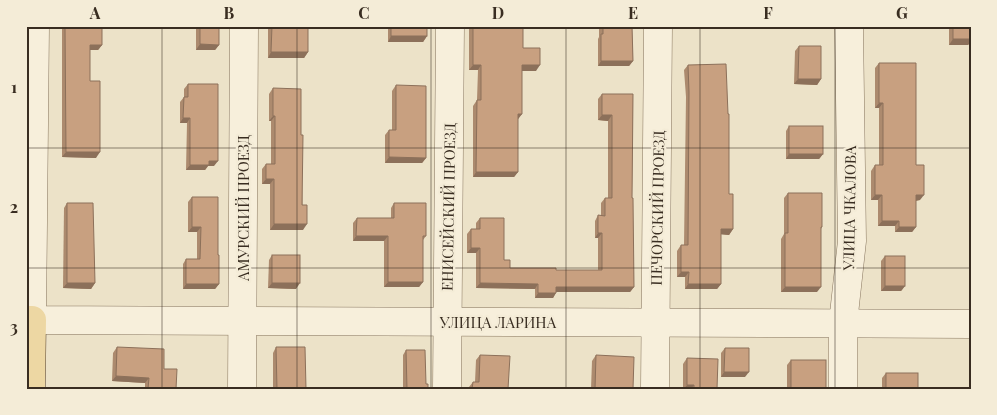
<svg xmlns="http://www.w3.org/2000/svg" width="997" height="415" font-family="'Playfair Display',serif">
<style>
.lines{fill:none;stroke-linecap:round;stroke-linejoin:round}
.minor-casing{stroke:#87755e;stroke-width:29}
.major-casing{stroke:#564332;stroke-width:29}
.minor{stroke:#f7efdb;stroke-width:28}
.major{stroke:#edd7a3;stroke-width:28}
.wall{fill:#ac8a6e}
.shaded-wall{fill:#8c705a}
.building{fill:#c8a080;stroke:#8c705a}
.grid{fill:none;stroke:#392d21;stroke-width:1;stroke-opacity:0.55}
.labels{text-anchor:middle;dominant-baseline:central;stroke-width:4.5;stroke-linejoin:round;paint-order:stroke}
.street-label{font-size:15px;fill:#392d21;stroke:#f4ecd7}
.neatline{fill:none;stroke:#392d21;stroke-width:2}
.grid-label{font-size:16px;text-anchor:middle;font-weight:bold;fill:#392d21}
</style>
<rect width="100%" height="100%" fill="#ece2c8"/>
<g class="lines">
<defs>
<g id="minor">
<polyline points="35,26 32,320 971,324"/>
<polyline points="242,389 244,26"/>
<polyline points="447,389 450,26"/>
<polyline points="655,389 658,26"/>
<polyline points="843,389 843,323 852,241 849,26"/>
</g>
<polyline id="major" points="26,320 32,320 31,389"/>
</defs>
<!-- minor casing -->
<use href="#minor" class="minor-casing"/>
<!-- major casing -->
<use href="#major" class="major-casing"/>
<!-- minor -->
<use href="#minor" class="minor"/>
<!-- major -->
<use href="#major" class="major"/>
</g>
<!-- wall -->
<g class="wall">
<polygon points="62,26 102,26 102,45 98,50 90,50 90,81 96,158 62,157"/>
<polygon points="196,26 219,26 219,45 215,50 196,50"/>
<polygon points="268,26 308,26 308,52 304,58 268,58"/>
<polygon points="388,26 427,26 427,36 423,42 388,42"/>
<polygon points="469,26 523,26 523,48 536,71 522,71 522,114 518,119 518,172 514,177 473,177 473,106 477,100 478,70 469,70"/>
<polygon points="599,26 632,26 633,61 629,66 598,66 598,39 599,37"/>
<polygon points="949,26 971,26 971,42 968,45 949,45"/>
<polygon points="799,46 821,79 817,85 794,84 795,51"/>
<polygon points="879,63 916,165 920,200 916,201 916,227 912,232 895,232 895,226 878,226 878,200 871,200 871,171 875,165 879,165 879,108 875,108 875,68"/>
<polygon points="688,65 729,194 733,229 729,235 721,234 721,284 717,289 685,289 685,277 677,277 677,251 681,245 684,245 686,97 684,70"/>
<polygon points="188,84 214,166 208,166 205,170 186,170 187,123 180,123 180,102 184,97 184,89"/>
<polygon points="396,85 426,158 422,163 385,163 385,135 389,130 392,130 392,91"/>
<polygon points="273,88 301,135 303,230 270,230 270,184 262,184 262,169 266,164 271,164 271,121 269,121 269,94"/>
<polygon points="602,94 633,94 632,198 634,287 630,292 556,292 553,298 535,298 535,289 476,288 476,253 467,253 467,234 471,229 476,229 476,223 480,218 504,260 510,268 556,270 598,270 598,238 595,238 595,221 598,215 601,216 601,203 605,198 608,198 608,121 598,120 598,99"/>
<polygon points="789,126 823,154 819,159 786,159 786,131"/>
<polygon points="788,193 822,227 821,229 817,292 781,292 781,239 784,234 784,198"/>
<polygon points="192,197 218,255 219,284 215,289 183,289 183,264 186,259 197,259 197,232 188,232 188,202"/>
<polygon points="67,203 95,283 91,289 63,288 64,208"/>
<polygon points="394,203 426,236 423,240 423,282 419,287 384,287 384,241 353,241 353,223 357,218 391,218 391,208"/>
<polygon points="272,255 296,289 268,288 269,260"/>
<polygon points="885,256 905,286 901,291 881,291 881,261"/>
<polygon points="117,347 164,369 176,389 145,389 145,383 112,381 113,353"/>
<polygon points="276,347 306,389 273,389 273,353"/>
<polygon points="725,348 745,377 721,377 721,353"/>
<polygon points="406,350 426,384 428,389 403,389 403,355"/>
<polygon points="480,355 508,389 469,389 469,387 473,382 475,382 476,360"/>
<polygon points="596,355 633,389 591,389 592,361"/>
<polygon points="971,356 971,389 969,389 969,359"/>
<polygon points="687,358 717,389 683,389 683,364"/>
<polygon points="791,360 826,389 787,389 787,365"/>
<polygon points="886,373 918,389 882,389 882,378"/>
</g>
<!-- shaded-wall -->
<g class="shaded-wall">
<polygon points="391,36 427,36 423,42 388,42"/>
<polygon points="953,39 971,39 971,42 968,45 949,45"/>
<polygon points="200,44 219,45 215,50 196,50"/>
<polygon points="90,45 102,45 98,50 86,50"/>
<polygon points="271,52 308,52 304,58 268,58"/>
<polygon points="601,61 633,61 629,66 598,66"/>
<polygon points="473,65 481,65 478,70 469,70"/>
<polygon points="522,65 540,65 536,71 519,71"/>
<polygon points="798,79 821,79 817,85 794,84"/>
<polygon points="879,103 883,103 879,108 875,108"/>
<polygon points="518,114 522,114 518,119"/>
<polygon points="602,115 612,115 608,121 598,120"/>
<polygon points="273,116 275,116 271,121 269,121"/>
<polygon points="183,118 190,118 187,123 180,123"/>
<polygon points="66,152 100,152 96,158 62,157"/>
<polygon points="789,154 823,154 819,159 786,159"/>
<polygon points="389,157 426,158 422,163 385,163"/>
<polygon points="209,161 218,161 214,166 208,166 205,170 186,170 190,165"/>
<polygon points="476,172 518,172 514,177 473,177"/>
<polygon points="266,179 274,179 270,184 262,184"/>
<polygon points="875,195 882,195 878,200 871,200"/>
<polygon points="916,195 924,195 920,200 912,201"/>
<polygon points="882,221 899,221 895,226 878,226"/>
<polygon points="274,224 307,224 303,230 270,230"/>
<polygon points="192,227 201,227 197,232 188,232"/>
<polygon points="899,227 916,227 912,232 895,232"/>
<polygon points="721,229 733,229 729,235 717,234"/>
<polygon points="598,233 602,233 598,238 595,238"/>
<polygon points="356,236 388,236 384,241 353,241"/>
<polygon points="471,248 480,248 476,253 467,253"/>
<polygon points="681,272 689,272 685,277 677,277"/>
<polygon points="388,282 423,282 419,287 384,287"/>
<polygon points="67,283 95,283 91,289 63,288"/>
<polygon points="272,283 300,283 296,289 268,288"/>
<polygon points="480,283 538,284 535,289 476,288"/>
<polygon points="186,284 219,284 215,289 183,289"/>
<polygon points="688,284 721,284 717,289 685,289"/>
<polygon points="885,286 905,286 901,291 881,291"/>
<polygon points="556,287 634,287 630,292 553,292"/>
<polygon points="785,287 821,287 817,292 781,292"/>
<polygon points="538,293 556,293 553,298 535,298"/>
<polygon points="724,372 749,372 745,377 721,377"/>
<polygon points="116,376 149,378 145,383 112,381"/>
<polygon points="687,385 694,385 691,389 684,389"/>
</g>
<!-- building -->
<g class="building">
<polygon points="65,26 102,26 102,45 90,45 90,81 100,81 100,152 66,152"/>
<polygon points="200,26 219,26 219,45 200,44"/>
<polygon points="272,26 308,26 308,52 271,52"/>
<rect x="391" y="26" width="36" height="10"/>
<polygon points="473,26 523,26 523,48 540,48 540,65 522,65 522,114 518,114 518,172 476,172 477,100 481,100 481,65 473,65"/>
<polygon points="603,26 632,26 633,61 601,61 601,34 603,34"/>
<rect x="953" y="26" width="18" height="13"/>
<polygon points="799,46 821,46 821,79 798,79"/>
<polygon points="879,63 916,63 916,165 924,165 924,195 916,195 916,227 899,227 899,221 882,221 882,195 875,195 875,165 883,165 883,103 879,103"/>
<polygon points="726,64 728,114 729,114 729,194 733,194 733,229 721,229 721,284 688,284 689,272 681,272 681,245 688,245 689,92 688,65"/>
<polygon points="188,84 218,84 218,161 209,161 209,165 190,165 190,118 183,118 184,97 188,97"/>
<polygon points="396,85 426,86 426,158 389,157 389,130 396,130"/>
<polygon points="273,88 301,89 301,135 303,135 302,205 307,205 307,224 274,224 274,179 266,179 266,164 275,164 275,116 273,116"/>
<polygon points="602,94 633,94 632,198 633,198 634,287 556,287 556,293 538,293 538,284 480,283 480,248 471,248 471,229 480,229 480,218 504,218 504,260 510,260 510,268 556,268 556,270 602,270 602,233 598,233 598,215 605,216 605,198 612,198 612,115 602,115"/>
<rect x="789" y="126" width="34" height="28"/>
<polygon points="788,193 822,193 822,227 821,227 821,287 785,287 785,233 788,233"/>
<polygon points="192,197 218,197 218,255 219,255 219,284 186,284 186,259 200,259 201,227 192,227"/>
<polygon points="67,203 93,203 95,283 67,283"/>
<polygon points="394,203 426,203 426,236 423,236 423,282 388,282 388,236 356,236 357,218 394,218"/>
<rect x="272" y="255" width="28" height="28"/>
<rect x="885" y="256" width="20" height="30"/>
<polygon points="117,347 164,349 164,369 177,369 176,389 148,389 149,378 116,376"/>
<polygon points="276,347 305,347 306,389 277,389"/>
<polygon points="725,348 749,348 749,372 724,372"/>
<polygon points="406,350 425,350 426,384 428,384 428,389 407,389"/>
<polygon points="480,355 510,356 508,389 472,389 473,382 479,382"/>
<polygon points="596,355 634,357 633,389 595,389"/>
<polygon points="687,358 718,359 717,389 694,389 694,385 687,385"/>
<rect x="791" y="360" width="35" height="29"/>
<rect x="886" y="373" width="32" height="16"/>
</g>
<!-- grid -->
<path class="grid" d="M 162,26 L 162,389M 297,26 L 297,389M 431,26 L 431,389M 566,26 L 566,389M 700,26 L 700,389M 835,26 L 835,389M 26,148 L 971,148M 26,268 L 971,268"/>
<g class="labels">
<!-- street labels -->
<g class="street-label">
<text transform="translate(448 207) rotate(-89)">ЕНИСЕЙСКИЙ ПРОЕЗД</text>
<text transform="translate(243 208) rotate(-90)">АМУРСКИЙ ПРОЕЗД</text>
<text transform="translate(657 208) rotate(-89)">ПЕЧОРСКИЙ ПРОЕЗД</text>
<text transform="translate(849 208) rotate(-89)">УЛИЦА ЧКАЛОВА</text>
<text x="498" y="322">УЛИЦА ЛАРИНА</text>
</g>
</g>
<!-- border -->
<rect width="997" height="415" fill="none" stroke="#f4ecd7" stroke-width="55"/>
<rect x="28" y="28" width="942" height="360" class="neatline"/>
<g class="grid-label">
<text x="95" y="19">A</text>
<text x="229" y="19">B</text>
<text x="364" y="19">C</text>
<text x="498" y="19">D</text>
<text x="633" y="19">E</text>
<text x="768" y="19">F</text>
<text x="902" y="19">G</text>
<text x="14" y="93">1</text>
<text x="14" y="213">2</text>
<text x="14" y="333">3</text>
</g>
</svg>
